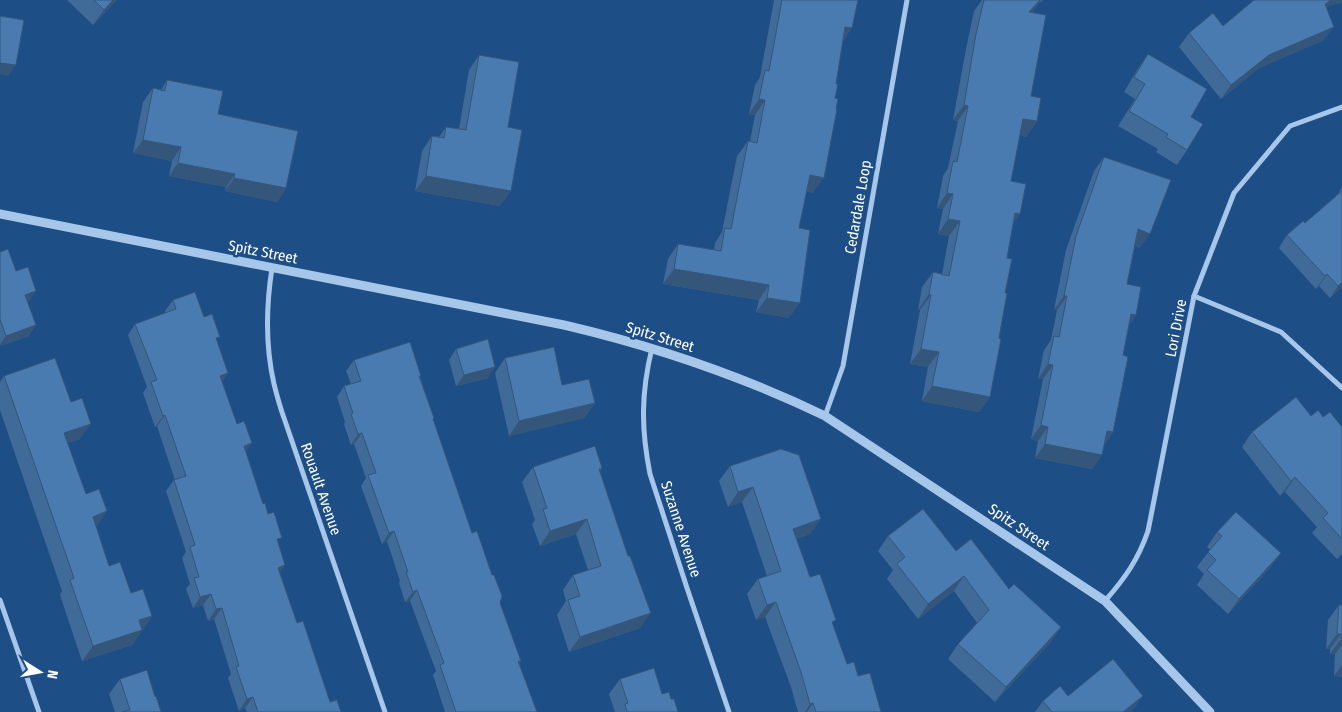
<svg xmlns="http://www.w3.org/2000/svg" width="1342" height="712" font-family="'Fira Sans Condensed',sans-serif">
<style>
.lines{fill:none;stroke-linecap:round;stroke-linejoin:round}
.minor{stroke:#a6c7ea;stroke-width:5}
.tertiary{stroke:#a6c7ea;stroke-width:9}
.wall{fill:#406a97}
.shaded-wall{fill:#34567b}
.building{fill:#4a7bb0;stroke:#34567b}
.labels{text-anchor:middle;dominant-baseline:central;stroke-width:5;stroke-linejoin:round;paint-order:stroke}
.street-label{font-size:15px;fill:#fff;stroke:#1e4e86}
</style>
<rect width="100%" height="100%" fill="#1e4e86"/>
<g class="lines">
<!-- minor -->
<g class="minor">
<path d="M 272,268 C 266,307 265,345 274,384 C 277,396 280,407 284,418 L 385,712"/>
<polyline points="1194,296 1281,332 1342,388"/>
<path d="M 652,348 C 641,393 641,429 650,474 L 687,588 L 729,712"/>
<polyline points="825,416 843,366 907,0"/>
<polyline points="0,600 39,712"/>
<path d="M 1105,601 C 1125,578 1138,560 1148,531 L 1194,296 L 1234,193 L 1290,126 L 1342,107"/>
</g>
<!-- tertiary -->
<path class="tertiary" d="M 0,214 L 564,325 C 654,346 742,376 825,416 L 1105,601 L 1210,712"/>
</g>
<!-- wall -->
<g class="wall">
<polygon points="67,0 117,0 93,25"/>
<polygon points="774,0 858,0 842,43 813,193 806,191 799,228 789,318 756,312 759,300 663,284 668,259 678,244 714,250 715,243 722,232 737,156 748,141 750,141 755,115 749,114 755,85 760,77"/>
<polygon points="982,0 1043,0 1041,2 1040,2 1032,12 1031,96 1037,121 1026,137 1020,135 1011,181 1013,225 1007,258 1005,293 990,397 979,412 922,401 928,367 910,364 920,310 918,310 922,287 933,272 942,274 949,236 938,234 943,209 937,208 943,176 948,168 958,121 953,120 966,49 974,11"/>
<polygon points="1252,0 1342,0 1342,2 1326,7 1324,40 1259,68 1221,99 1179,47 1189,33 1223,26 1253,1"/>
<polygon points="1148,54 1191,117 1187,150 1177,165 1156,152 1158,149 1118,126 1135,99 1124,92 1137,70"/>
<polygon points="479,55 508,127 500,206 415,191 422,151 432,136 439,137 446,127 459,129 469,70"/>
<polygon points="167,80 218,114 286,188 277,202 225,191 226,187 169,176 172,161 133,153 143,102 153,88 161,90"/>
<polygon points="1104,157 1140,248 1135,246 1127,284 1136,315 1129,325 1123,355 1113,432 1104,445 1102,455 1092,469 1035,458 1038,441 1031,439 1043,379 1038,379 1044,350 1051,340 1057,310 1054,310 1066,250 1094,171"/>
<polygon points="1342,187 1342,287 1330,298 1319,286 1316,289 1279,248 1287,235 1305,223 1338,194"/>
<polygon points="0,252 29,302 28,302 29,336 0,346"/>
<polygon points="173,300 204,317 217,342 228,373 222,381 263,504 278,543 280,573 297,623 330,702 341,712 247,712 245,708 239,711 228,678 231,674 214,619 208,621 203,605 193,608 186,589 190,584 182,558 186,552 166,491 174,480 175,480 157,426 155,427 143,393 147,387 128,335 135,324 166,313 165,311"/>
<polygon points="456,349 488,378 456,386 449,360"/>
<polygon points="505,358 562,385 595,403 584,418 509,436 495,373"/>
<polygon points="354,360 421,376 420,377 434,418 433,419 472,533 500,603 521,661 519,663 537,712 445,712 433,675 436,671 410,601 405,602 399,583 400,581 387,541 382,544 361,486 366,478 354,444 351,445 344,424 345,422 337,397 344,386 351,384 346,371"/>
<polygon points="4,376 80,439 67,443 97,526 96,527 109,566 131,593 152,616 132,645 82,661 60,595 62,591 0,410 0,382"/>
<polygon points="1311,416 1323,417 1342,427 1342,554 1337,559 1312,533 1317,527 1285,492 1280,496 1242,447 1252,432"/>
<polygon points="730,466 810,534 796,539 810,577 833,625 847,664 858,676 881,712 798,712 791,687 765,617 756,620 747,594 758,579 767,576 742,502 728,507 719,481"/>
<polygon points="533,467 602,468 600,471 640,628 569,652 557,615 566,601 563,590 573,575 588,570 576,534 540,546 532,524 535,520 522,482"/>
<polygon points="1217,532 1281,553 1270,568 1228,614 1197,585 1204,574 1197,567 1210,550 1207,547"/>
<polygon points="888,536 956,551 1061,627 1050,643 995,702 948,659 958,644 977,623 954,591 918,619 887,579 893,570 878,551"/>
<polygon points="1339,605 1342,605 1342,677 1334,676 1335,654 1330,654 1330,649 1326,649 1328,620"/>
<polygon points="120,679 155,697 161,712 115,712 109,694"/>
<polygon points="620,679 662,694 671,699 678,712 615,712 609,694"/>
<polygon points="1068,696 1143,696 1131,712 1035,712 1043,701"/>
</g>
<!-- shaded-wall -->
<g class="shaded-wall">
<polygon points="113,0 117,0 93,25 104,10"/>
<polygon points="1040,0 1041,0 1036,8 1019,27 1029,12"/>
<polygon points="1325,0 1342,0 1342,2 1321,9"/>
<polygon points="845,27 852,28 842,43"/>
<polygon points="1334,27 1324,40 1259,68 1221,99 1231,85 1269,55"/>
<polygon points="0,63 16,65 8,76 0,74"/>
<polygon points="759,99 765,100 755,115 749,114"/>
<polygon points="964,105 968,106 958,121 953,120"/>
<polygon points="1023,119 1037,121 1026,137 1013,134"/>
<polygon points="143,140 181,147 172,161 133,153"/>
<polygon points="178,163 235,174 226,187 169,176"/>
<polygon points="810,175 824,178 813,193 799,190"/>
<polygon points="426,176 511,191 500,206 415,191"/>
<polygon points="234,178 286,188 277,202 225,191"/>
<polygon points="947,193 953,194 943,209 937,208"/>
<polygon points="1015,213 1020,214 1010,229"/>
<polygon points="948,219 960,221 949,236 938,234"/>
<polygon points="1138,229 1150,234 1140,248 1128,243"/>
<polygon points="674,269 769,285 759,300 663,284"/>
<polygon points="1327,274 1319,286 1316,289 1325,276"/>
<polygon points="1342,282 1342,287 1330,298 1338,286"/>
<polygon points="36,291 29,302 18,306 25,295"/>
<polygon points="929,294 931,295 920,310 918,310"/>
<polygon points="1064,296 1067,296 1057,310 1054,310"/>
<polygon points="767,298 800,303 789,318 756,312"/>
<polygon points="1131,314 1136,315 1126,329"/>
<polygon points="36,325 29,336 0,346 0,344 6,336"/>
<polygon points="921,349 939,352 928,367 910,364"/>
<polygon points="1048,364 1053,365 1043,379 1038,379"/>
<polygon points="495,367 488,378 456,386 464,375"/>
<polygon points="228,373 220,384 220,376"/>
<polygon points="932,386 990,397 979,412 922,401"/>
<polygon points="595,403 584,418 509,436 519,421"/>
<polygon points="165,415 157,426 155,427 163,416"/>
<polygon points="91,424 80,439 53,448 64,433"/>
<polygon points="1041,425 1048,427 1038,441 1031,439"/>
<polygon points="1107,431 1113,432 1103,446"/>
<polygon points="362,433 354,444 351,445 358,434"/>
<polygon points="252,443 244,454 244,446"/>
<polygon points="1045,444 1102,455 1092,469 1035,458"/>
<polygon points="1295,477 1285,492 1280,496 1291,481"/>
<polygon points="753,487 742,502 728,507 738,492"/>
<polygon points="107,511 97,526 82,532 93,517"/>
<polygon points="587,519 576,534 540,546 550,531"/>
<polygon points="821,519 810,534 782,544 793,529"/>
<polygon points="394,531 387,541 382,544 389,533"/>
<polygon points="1281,553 1270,568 1228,614 1239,599"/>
<polygon points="285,565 278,576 278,568"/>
<polygon points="964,576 954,591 918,619 928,604"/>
<polygon points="417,590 410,601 405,602 413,592"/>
<polygon points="211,594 203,605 193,608 200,597"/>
<polygon points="776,602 765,617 756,620 767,605"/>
<polygon points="222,608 214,619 208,621 216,609"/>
<polygon points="651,613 640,628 569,652 580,637"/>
<polygon points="152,616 132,645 82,661 93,646 139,620"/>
<polygon points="1061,627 1050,643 995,702 1006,687"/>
<polygon points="1337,634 1341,634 1330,649 1326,649"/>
<polygon points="1341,639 1342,639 1342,645 1335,654 1330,654"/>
<polygon points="1342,665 1342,677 1334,676"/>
<polygon points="1143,696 1132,711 1131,712 1123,712"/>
<polygon points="253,697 245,708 239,711 247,699"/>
<polygon points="813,703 807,712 805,712 810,704"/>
</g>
<!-- building -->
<g class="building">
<polygon points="94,0 113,0 104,10"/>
<polygon points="782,0 858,0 852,28 845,27 836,84 838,84 835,98 838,99 836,109 837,109 824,178 810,175 799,228 810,230 800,303 767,298 769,285 674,269 678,244 721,251 725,228 731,229 748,141 757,143 765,100 759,99 765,70 769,71"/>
<polygon points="984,0 1040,0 1029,12 1046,15 1031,96 1041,98 1037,121 1023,119 1011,181 1026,184 1020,214 1015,213 1007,258 1012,259 1005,293 1007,293 999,338 1001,339 990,397 932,386 939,352 921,349 931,295 929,294 933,272 949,276 960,221 948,219 953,194 947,193 953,161 957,162 968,106 964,105 976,34"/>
<polygon points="1254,0 1329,0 1330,1 1325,4 1334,27 1269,55 1231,85 1189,33 1213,13 1223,26"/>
<polygon points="0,16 24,20 16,65 0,63"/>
<polygon points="1148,54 1207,89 1191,117 1203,124 1187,150 1166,137 1168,134 1129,111 1145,84 1134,77"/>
<polygon points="479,55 519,62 508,127 522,130 511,191 426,176 432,136 444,138 446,127 466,130"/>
<polygon points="167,80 223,91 218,114 298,131 286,188 234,178 235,174 178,163 181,147 143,140 153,88 165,91"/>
<polygon points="1104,157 1171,180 1150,234 1138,229 1127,284 1141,287 1136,315 1131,314 1123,355 1128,357 1113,432 1107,431 1102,455 1045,444 1048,427 1041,425 1053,365 1048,364 1054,336 1059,337 1067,296 1064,296 1076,236"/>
<polygon points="1342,191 1342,282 1338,286 1327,274 1325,276 1287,235 1303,221 1305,223"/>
<polygon points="8,249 16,271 28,267 36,291 25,295 36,325 6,336 0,319 0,252"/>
<polygon points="195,292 204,317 212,314 220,337 216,338 228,373 220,376 237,424 244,421 252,443 244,446 263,504 265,503 268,514 274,512 282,538 277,539 285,565 278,568 297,623 303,621 330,702 337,700 341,712 258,712 253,697 247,699 236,667 239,666 222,608 216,609 211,594 200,597 194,578 199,577 190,547 195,545 174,480 186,476 165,415 163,416 151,382 157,380 135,324 176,309 173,300"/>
<polygon points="488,339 495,367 464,375 456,349"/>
<polygon points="410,342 421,376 419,376 434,418 433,419 472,533 477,531 492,575 494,575 502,596 500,603 521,661 518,661 537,712 456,712 440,665 444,663 417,590 413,592 406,572 408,572 394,531 389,533 368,475 376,473 362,433 358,434 351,414 353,413 344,386 361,381 354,360"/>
<polygon points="554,347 562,385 589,379 595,403 519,421 505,358"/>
<polygon points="55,358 71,402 82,398 91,424 64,433 86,494 99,489 107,511 93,517 109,566 120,562 131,593 143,589 152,616 139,620 142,630 93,646 70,580 74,578 4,376"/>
<polygon points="1296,397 1311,416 1318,410 1323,417 1330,412 1342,427 1342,539 1323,518 1328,513 1295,477 1291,481 1252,432"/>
<polygon points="595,446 602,468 599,469 628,556 630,556 651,613 580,637 568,600 580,596 573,575 601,566 587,519 550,531 543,509 547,508 533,467"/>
<polygon points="781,449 799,455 821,519 793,529 810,577 820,574 836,620 832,622 847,664 854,662 858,676 870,673 881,712 816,712 813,703 810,704 801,672 776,602 767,605 758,579 781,571 753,487 738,492 730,466"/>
<polygon points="923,509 956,551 971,539 1009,589 1014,584 1061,627 1006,687 958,644 989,610 964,576 928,604 897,564 905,557 888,536"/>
<polygon points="1236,512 1281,553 1239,599 1207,570 1216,560 1208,552 1222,536 1217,532"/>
<polygon points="1339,605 1342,605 1342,639 1341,639 1341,634 1337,634"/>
<polygon points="1113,659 1143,696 1123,712 1052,712 1043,701 1060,686 1068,696"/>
<polygon points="654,668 662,694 669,692 671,699 674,699 678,712 627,712 625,704 628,703 620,679"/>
<polygon points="147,670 155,697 156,696 161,712 122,712 130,710 120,679"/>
</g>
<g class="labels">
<!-- street labels -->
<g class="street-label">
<text transform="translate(858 207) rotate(-80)">Cedardale Loop</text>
<text transform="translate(263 252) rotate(11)">Spitz Street</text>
<text transform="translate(1176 328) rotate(-79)">Lori Drive</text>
<text transform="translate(660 337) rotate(17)">Spitz Street</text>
<text transform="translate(321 489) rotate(71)">Rouault Avenue</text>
<text transform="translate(1019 527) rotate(34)">Spitz Street</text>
<text transform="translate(681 529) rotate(72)">Suzanne Avenue</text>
</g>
</g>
<!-- north arrow -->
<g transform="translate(40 672) rotate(101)" stroke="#1e4e86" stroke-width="4" paint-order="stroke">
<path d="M0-4L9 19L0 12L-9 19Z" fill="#ffffff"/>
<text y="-8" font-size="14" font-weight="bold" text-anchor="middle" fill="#ffffff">N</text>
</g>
</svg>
